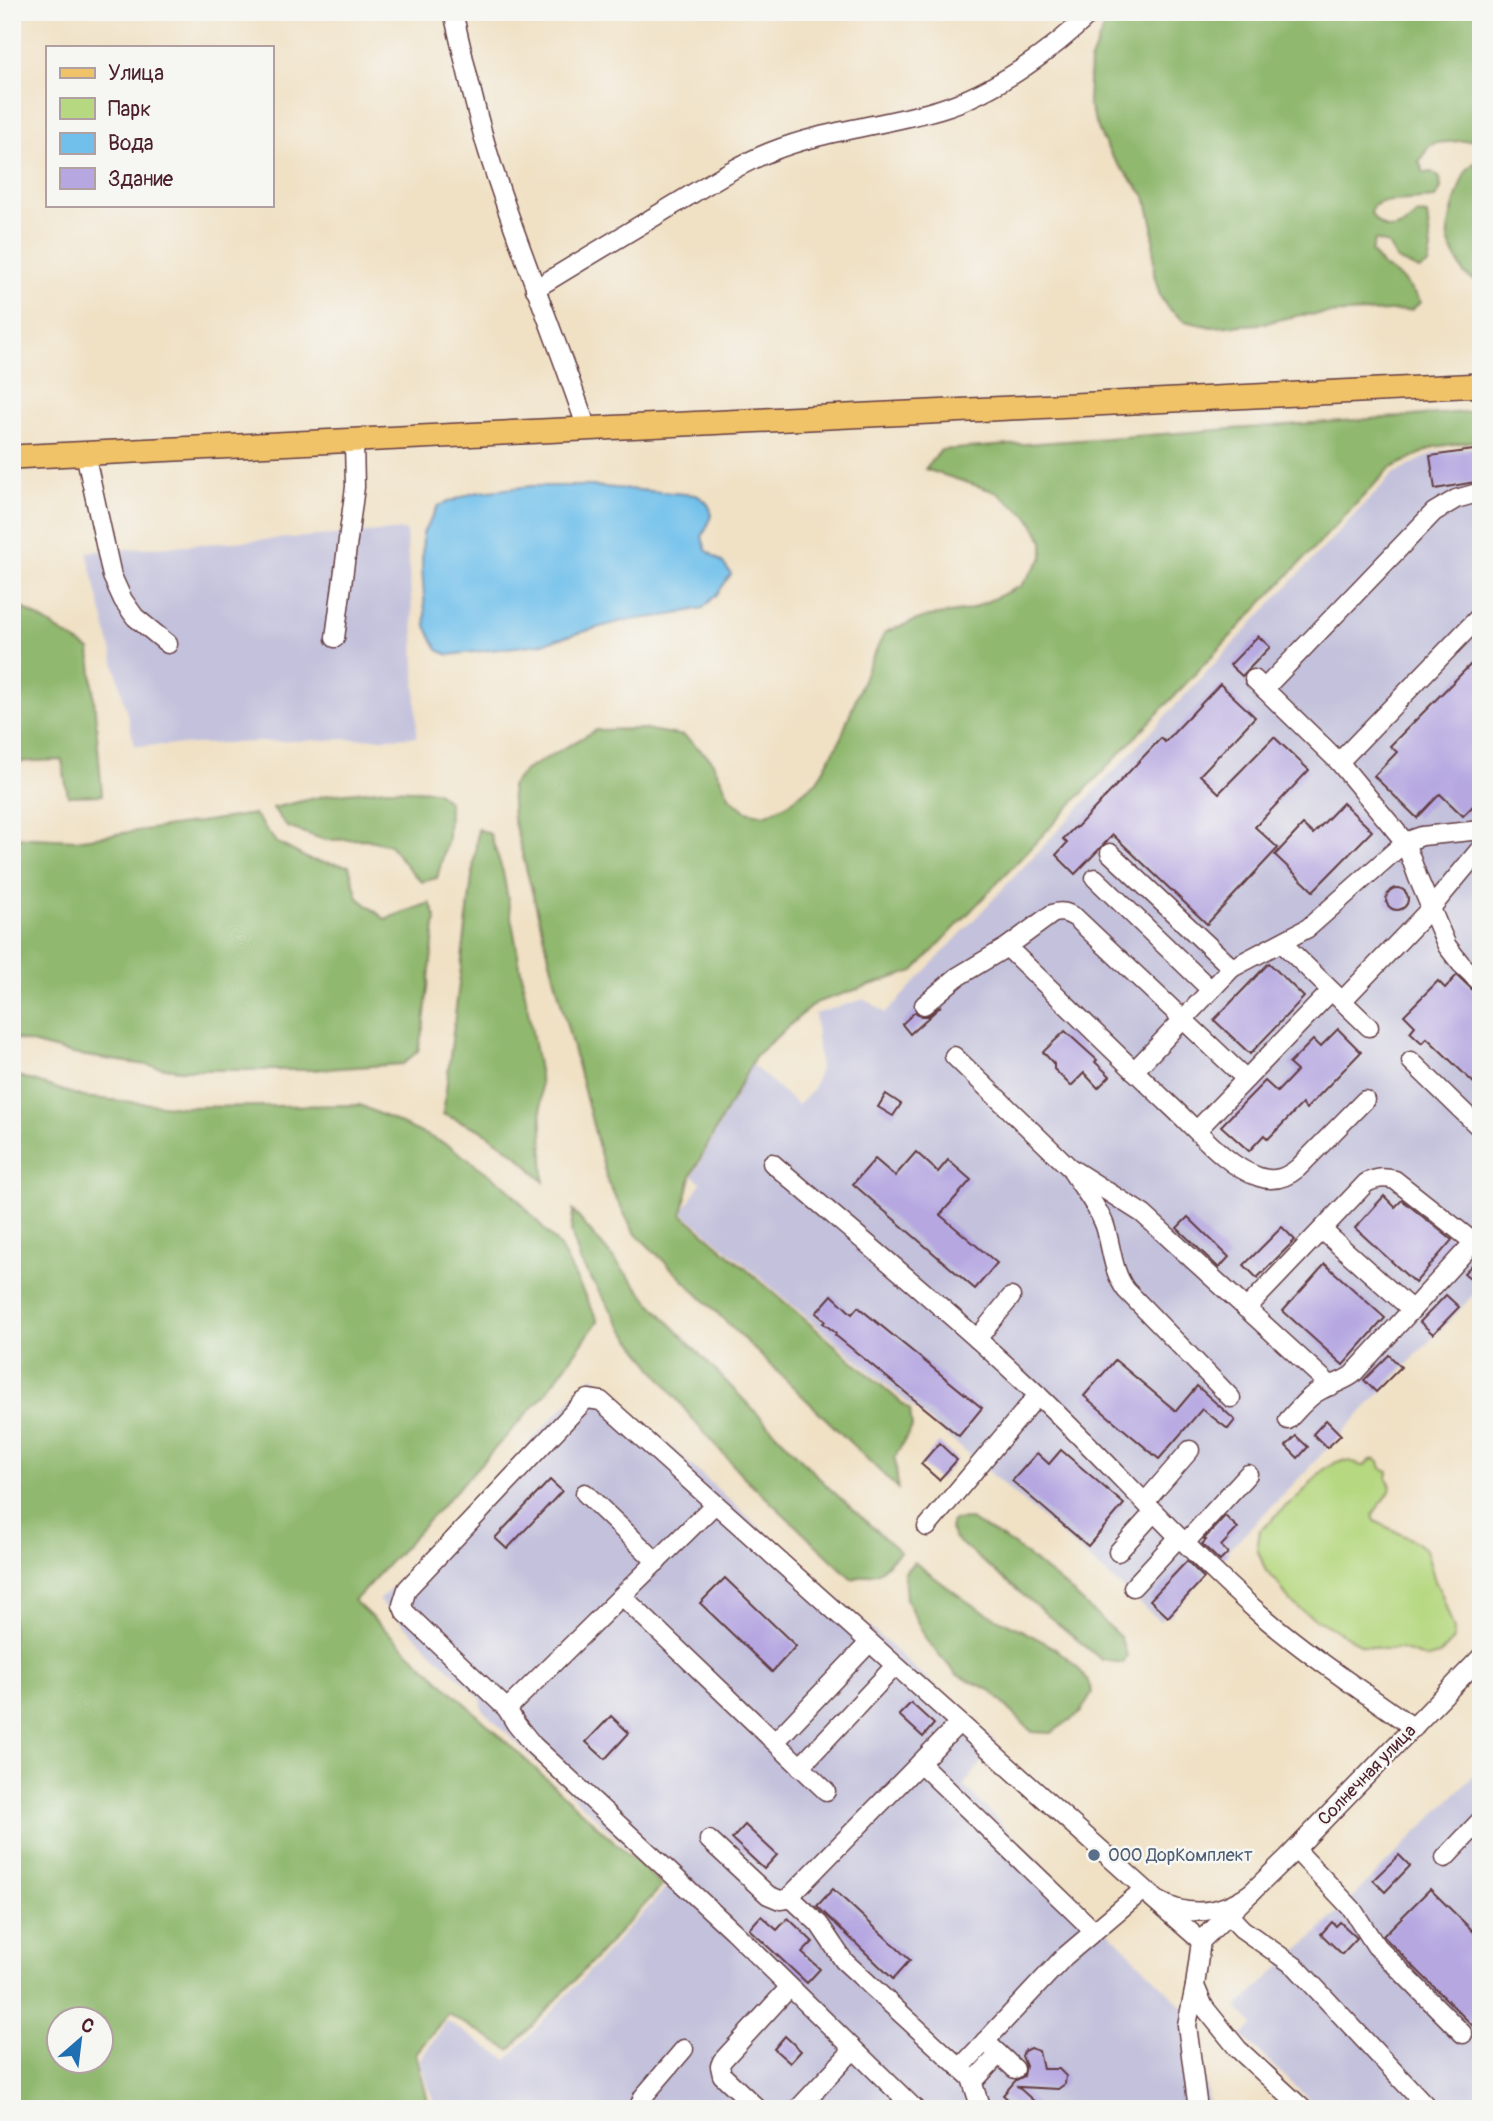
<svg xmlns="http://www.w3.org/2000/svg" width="1493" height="2121" font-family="Pangolin,sans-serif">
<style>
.industrial{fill:#c3c1db}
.green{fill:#b6d880;stroke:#807c56;stroke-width:2}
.forest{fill:#90b86e;stroke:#6d6c4c;stroke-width:2;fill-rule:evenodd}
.water{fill:#70c0eb;stroke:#5d708b;stroke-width:2}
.building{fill:#b6a7e1}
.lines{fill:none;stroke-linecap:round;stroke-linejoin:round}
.minor-casing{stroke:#633c42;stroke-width:21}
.major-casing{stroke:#633c42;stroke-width:26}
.minor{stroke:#fff;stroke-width:18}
.major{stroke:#f1c369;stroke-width:23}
.service-dot{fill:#5c6f8a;stroke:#f6f6f2;stroke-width:2.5}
.labels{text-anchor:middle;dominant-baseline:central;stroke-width:5;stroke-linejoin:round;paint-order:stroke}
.street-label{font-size:18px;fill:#4a1f2b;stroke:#f6f6f2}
.service-label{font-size:18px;fill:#4e5e75;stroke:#f6f6f2;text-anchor:start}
</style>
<rect width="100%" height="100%" fill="#f6f6f2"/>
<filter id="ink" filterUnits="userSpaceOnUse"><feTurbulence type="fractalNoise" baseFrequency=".0143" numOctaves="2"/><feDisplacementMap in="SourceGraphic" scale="14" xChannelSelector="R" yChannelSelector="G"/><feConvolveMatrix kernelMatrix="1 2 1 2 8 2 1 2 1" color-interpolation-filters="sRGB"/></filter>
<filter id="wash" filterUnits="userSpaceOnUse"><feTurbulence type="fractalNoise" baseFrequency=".00686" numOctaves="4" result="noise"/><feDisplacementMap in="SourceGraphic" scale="28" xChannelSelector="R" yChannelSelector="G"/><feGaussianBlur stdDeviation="1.57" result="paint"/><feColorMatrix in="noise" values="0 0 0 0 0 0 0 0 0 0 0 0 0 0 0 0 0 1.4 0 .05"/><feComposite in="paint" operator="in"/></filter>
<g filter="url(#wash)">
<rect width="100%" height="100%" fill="#f0e1c5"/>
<!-- industrial -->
<g class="industrial">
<polygon points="1481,445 1481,1287 1284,1494 1204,1574 1206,1576 1168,1617 1165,1615 1160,1621 980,1464 683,1212 701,1182 693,1176 752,1065 798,1105 812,1091 820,1069 815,1014 865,999 886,1013 1393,474 1436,452"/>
<polygon points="406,530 414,635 417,737 135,746 87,552"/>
<polygon points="593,1376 997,1743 964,1786 1196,2020 1209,2109 436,2109 420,2060 447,2021 507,2060 668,1886 483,1711 481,1699 379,1601"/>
<polygon points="1481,1768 1481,2109 1319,2109 1242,2036 1253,2025 1237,2007 1316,1934"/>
</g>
<!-- green -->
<path class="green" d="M 1375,1459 L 1379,1462 L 1381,1468 L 1388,1472 L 1387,1479 C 1399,1492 1378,1502 1373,1515 L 1375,1521 L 1415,1541 L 1426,1550 L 1435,1581 L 1442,1595 L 1454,1630 L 1453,1640 L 1439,1655 L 1427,1658 L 1400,1649 L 1383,1649 L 1362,1645 L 1307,1614 L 1290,1601 L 1277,1582 L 1266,1571 L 1257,1549 L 1260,1530 C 1269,1524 1275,1516 1284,1508 C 1288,1504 1293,1501 1297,1498 C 1309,1487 1328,1456 1349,1461 C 1355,1462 1358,1466 1364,1466 L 1371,1460 Z"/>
<!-- forest -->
<g class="forest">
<path d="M 1110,12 L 1481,12 L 1481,139 L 1436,143 L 1429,146 L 1419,162 L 1424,173 L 1432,172 L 1440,178 L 1441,189 L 1435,198 L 1381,202 L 1373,206 L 1371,214 C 1386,236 1400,231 1417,214 L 1427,215 L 1431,249 L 1428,265 L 1419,270 L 1397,260 L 1388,244 L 1375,240 L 1371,252 L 1382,265 L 1403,280 L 1421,302 L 1411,310 L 1300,315 L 1260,324 L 1212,327 L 1184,321 L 1167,307 L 1160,296 L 1154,274 L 1153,226 L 1146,197 L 1113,158 L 1102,138 L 1088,103 L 1090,62 Z"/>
<path d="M 1481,160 L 1481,284 L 1464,274 C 1460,262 1450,250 1448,239 C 1446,228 1461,178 1467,170 C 1471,165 1475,162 1481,160 Z"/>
<polygon points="1481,411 1481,440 1434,447 1389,469 914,971 815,1003 756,1055 691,1176 682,1214 910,1410 912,1427 895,1457 898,1489 634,1232 608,1183 513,818 511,786 524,771 596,730 643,729 684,736 711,759 730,798 746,811 765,815 788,804 817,781 840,740 867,669 885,632 925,617 969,610 1021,586 1043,557 1043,540 1028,516 996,492 925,469 941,450"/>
<polygon points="12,605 20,606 90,650 102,795 68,796 62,760 12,762"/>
<polygon points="386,789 436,791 449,802 448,838 437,878 422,882 409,869 390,845 365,839 325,840 287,827 273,808 328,795"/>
<polygon points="254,814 276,842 310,860 349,866 358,898 385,919 430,903 436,917 424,1023 418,1051 403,1064 310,1070 179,1070 73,1054 12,1038 12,837 75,840"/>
<polygon points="478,829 490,834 503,872 540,1076 544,1182 517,1155 481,1130 443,1114"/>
<path d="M 12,1074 L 83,1097 L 181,1107 L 360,1105 L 448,1145 L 507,1187 L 560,1247 L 598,1321 L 546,1393 L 354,1601 L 662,1886 L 510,2050 L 448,2014 L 416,2053 L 430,2109 L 12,2109 ZM 60,2020 L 102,2020 L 102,2062 L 60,2062 Z"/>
<polygon points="573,1211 656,1309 828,1487 900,1552 879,1572 852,1579 742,1475 694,1421 624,1330 581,1263 571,1232"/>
<polygon points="970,1519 1014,1545 1065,1586 1120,1637 1127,1655 1123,1663 1102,1660 954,1538 950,1529 952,1520"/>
<path d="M 914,1562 C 933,1576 952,1591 971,1604 C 1008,1628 1079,1647 1092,1692 L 1080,1713 L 1051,1733 L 1032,1732 L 990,1690 L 957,1675 L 927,1641 L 906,1599 L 904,1573 Z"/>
</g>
<!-- water -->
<path class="water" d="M 532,486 L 592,486 L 696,495 C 718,507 712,518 702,537 L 706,550 L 723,563 L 731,574 L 717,594 L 703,608 L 671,615 L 622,621 L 540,644 L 449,655 L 438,650 L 426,626 L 422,567 L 423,533 L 438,506 L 473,493 Z"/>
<g id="blocks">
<!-- building -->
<g class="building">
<polygon points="1481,449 1481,481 1435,489 1430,456"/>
<polygon points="1258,636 1270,647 1242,676 1230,665"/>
<polygon points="1481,654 1481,798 1463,816 1440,794 1417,818 1374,776 1397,752 1390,746"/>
<polygon points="1220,684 1255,717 1200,775 1219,793 1274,737 1309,770 1255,827 1278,848 1207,924 1113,835 1075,874 1056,855 1067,843 1063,839 1075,827 1076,828 1161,738 1165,742"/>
<polygon points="1343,803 1372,831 1313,891 1275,855 1303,825 1313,834"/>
<circle cx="1397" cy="899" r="11"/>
<polygon points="1269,963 1304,997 1250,1054 1214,1020"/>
<polygon points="1457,975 1481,998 1481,1090 1427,1038 1422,1043 1410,1032 1415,1026 1404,1015 1438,981 1445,988"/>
<polygon points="941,1006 910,1034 902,1024 915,1012 921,1016 927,1016"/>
<polygon points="1338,1029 1361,1052 1306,1109 1302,1104 1268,1139 1264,1135 1249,1151 1221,1126 1265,1081 1277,1092 1297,1071 1289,1064 1313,1040 1320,1047"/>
<polygon points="1065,1031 1097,1060 1095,1062 1110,1076 1098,1088 1084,1073 1071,1086 1054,1069 1054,1064 1043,1052"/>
<polygon points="886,1094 901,1104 893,1116 878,1107"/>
<polygon points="916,1152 938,1172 948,1160 971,1180 940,1215 997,1263 975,1289 853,1184 875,1159 895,1176"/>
<polygon points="1384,1196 1395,1207 1402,1200 1452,1240 1415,1283 1355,1228"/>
<polygon points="1188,1217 1229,1257 1219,1268 1177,1228"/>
<polygon points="1282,1227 1295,1240 1257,1278 1244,1265"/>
<polygon points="1478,1259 1481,1259 1481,1288 1464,1273"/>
<polygon points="1325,1264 1385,1318 1343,1365 1283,1311"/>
<polygon points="832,1295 852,1314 858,1307 982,1408 959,1436 835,1335 836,1333 823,1323 825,1321 816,1313"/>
<polygon points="1446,1295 1459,1307 1433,1334 1420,1322"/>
<polygon points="1389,1355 1401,1367 1376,1392 1364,1380"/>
<polygon points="1115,1360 1176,1411 1197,1386 1235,1420 1228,1429 1202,1409 1159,1459 1084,1396"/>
<polygon points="1326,1420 1341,1435 1327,1448 1313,1434"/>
<polygon points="1296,1436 1308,1447 1298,1458 1286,1446"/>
<polygon points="939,1443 957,1460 939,1480 921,1464"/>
<polygon points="1061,1450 1124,1504 1088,1546 1012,1481 1037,1453 1049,1464"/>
<polygon points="550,1480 562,1491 507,1549 495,1538"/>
<polygon points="1225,1516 1238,1528 1221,1546 1228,1553 1220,1561 1202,1544 1206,1540 1204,1539"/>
<polygon points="1187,1561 1204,1578 1168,1617 1150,1600"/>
<polygon points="725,1578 796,1646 772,1672 700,1603"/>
<polygon points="911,1703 934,1724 923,1737 899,1715"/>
<polygon points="611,1716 629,1733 605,1759 586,1742"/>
<polygon points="745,1825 777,1855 764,1869 732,1839"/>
<polygon points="1399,1855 1410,1866 1385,1892 1373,1880"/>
<polygon points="833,1889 910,1960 893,1979 817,1906"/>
<polygon points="1430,1889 1481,1939 1481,2034 1383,1936"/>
<polygon points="761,1916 777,1930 788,1918 813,1942 802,1953 820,1969 807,1983 749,1929"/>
<polygon points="1332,1922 1336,1926 1340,1922 1357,1938 1342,1954 1321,1934"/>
<polygon points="785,2036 801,2051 790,2063 774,2049"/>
<polygon points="1030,2048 1039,2051 1043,2069 1059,2069 1066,2076 1065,2084 1058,2089 1018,2087 1043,2109 1019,2109 1003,2095 1016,2080 1024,2076 1026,2066 1022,2056 1024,2051"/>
</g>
</g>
</g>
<g filter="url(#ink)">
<use href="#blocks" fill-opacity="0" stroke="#633c42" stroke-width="2"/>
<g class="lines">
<defs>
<g id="minor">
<path d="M 453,12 C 464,59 474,106 488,152 C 517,246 556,336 587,429"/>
<path d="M 535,289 C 580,261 626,234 672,206 C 704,187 735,166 770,152 C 824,130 884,126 940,109 C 994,93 1052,51 1092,12"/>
<polyline points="85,453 112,576 123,600 135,617 168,644"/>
<polyline points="335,638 355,487 354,441"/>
<polyline points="1254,679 1339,762 1405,842 1418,878 1447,946 1461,964 1481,983"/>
<polyline points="1264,689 1434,512 1456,499 1481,492"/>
<polyline points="1339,762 1481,615"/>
<polyline points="1110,853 1232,968 1308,928 1405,842 1422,836 1481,830"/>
<polyline points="1095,878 1211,990"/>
<polyline points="1282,943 1369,1027"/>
<path d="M 1007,947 C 1062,1000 1116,1054 1172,1107 C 1196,1129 1227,1167 1259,1177 C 1274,1182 1286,1178 1298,1168 L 1365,1100"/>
<polyline points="1342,1001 1431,908 1481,848"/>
<path d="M 924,1005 L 957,977 L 1007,947 L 1052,914 C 1062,910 1067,913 1076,918 L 1246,1079"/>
<polyline points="954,1056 1069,1167 1143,1214 1331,1386"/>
<polyline points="1411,1061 1481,1129"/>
<polyline points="1134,1071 1232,968"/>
<polyline points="1197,1130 1331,991"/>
<path d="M 772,1163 C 856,1235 941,1304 1021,1379 C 1103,1455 1176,1540 1260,1614 C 1308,1655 1362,1691 1414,1728"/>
<path d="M 1073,1173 C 1084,1190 1098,1207 1105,1226 C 1112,1248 1112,1271 1126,1290 L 1231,1398"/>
<polyline points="1322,1230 1412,1310"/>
<path d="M 1246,1309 L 1366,1183 C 1376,1178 1383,1177 1395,1180 L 1481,1248"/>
<polyline points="977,1339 1011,1297"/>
<path d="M 1288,1420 C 1298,1410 1308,1396 1321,1390 C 1332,1384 1342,1382 1352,1375 L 1474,1242"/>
<polyline points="585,1493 657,1562"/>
<polyline points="1145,1502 1190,1450"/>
<polyline points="927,1527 1038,1395"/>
<polyline points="1185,1543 1248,1474"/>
<polyline points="1118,1552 1154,1512"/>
<polyline points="1133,1587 1179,1537"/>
<polyline points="622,1596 826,1791"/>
<polyline points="507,1709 715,1504"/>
<polyline points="775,1742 869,1643"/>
<polyline points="920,1763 1094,1931"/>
<polyline points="800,1767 895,1666"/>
<polyline points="709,1840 768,1895 780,1900 787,1899 959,1723"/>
<polyline points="1296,1850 1352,1909 1376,1946 1463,2034"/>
<polyline points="1445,1858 1481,1820"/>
<polyline points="790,1897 819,1924 844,1961 971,2078 981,2109"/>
<polyline points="1222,1908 1242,1929 1296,1967 1429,2109"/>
<polyline points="1195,1986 1187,2025 1198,2109"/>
<polyline points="985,2041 1015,2069"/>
<polyline points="961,2067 1064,1957 1143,1890 1201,1941"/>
<polyline points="973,2082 999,2054"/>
<polyline points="638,2109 643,2097 684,2049"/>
<polyline points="758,2109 722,2075 720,2066 722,2061 789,1988"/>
<polyline points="798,2109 853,2050"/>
<path d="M 915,2109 L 733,1931 L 533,1745 L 516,1724 L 507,1709 L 405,1612 L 402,1605 L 407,1589 L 583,1402 L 588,1399 L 601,1401 L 1157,1900 C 1189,1919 1222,1913 1252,1892"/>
<polyline points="1303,2109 1238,2049 1204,2007 1195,1986 1201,1941 1287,1858 1481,1657"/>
</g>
<polyline id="major" points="12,457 1481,385"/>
</defs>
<!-- minor casing -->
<use href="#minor" class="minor-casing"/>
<!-- major casing -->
<use href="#major" class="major-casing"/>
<!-- minor -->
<use href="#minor" class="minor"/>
<!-- major -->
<use href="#major" class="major"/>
</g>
</g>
<!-- markers -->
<circle class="service-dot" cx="1094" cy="1855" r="7"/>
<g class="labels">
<!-- street labels -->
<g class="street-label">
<text transform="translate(1367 1775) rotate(-46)">Солнечная улица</text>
</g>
<!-- service labels -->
<g class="service-label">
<text x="1108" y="1855">ООО ДорКомплект</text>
</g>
</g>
<!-- margin -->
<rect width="1493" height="2121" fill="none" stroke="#f6f6f2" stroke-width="42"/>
<!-- legend -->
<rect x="46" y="46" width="228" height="161" fill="#f6f6f2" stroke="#b1a0a2" stroke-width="2"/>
<rect x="60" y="68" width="35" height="10" fill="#f1c369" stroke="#b1a0a2" stroke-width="2"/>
<text x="108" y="80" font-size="21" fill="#4a1f2b">Улица</text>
<rect x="60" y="98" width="35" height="21" fill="#b6d880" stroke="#b1a0a2" stroke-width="2"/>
<text x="108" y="116" font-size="21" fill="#4a1f2b">Парк</text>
<rect x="60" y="133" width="35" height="21" fill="#70c0eb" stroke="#b1a0a2" stroke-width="2"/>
<text x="108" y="150" font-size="21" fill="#4a1f2b">Вода</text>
<rect x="60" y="168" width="35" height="21" fill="#b6a7e1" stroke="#b1a0a2" stroke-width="2"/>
<text x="108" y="186" font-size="21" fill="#4a1f2b">Здание</text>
<!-- north arrow -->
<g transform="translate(80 2040) rotate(28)"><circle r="33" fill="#f6f6f2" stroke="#b1a0a2" stroke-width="2"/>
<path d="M0-5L12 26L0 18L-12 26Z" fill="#1f6fb2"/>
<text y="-10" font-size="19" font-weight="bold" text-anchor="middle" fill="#4a1f2b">С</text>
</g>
</svg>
